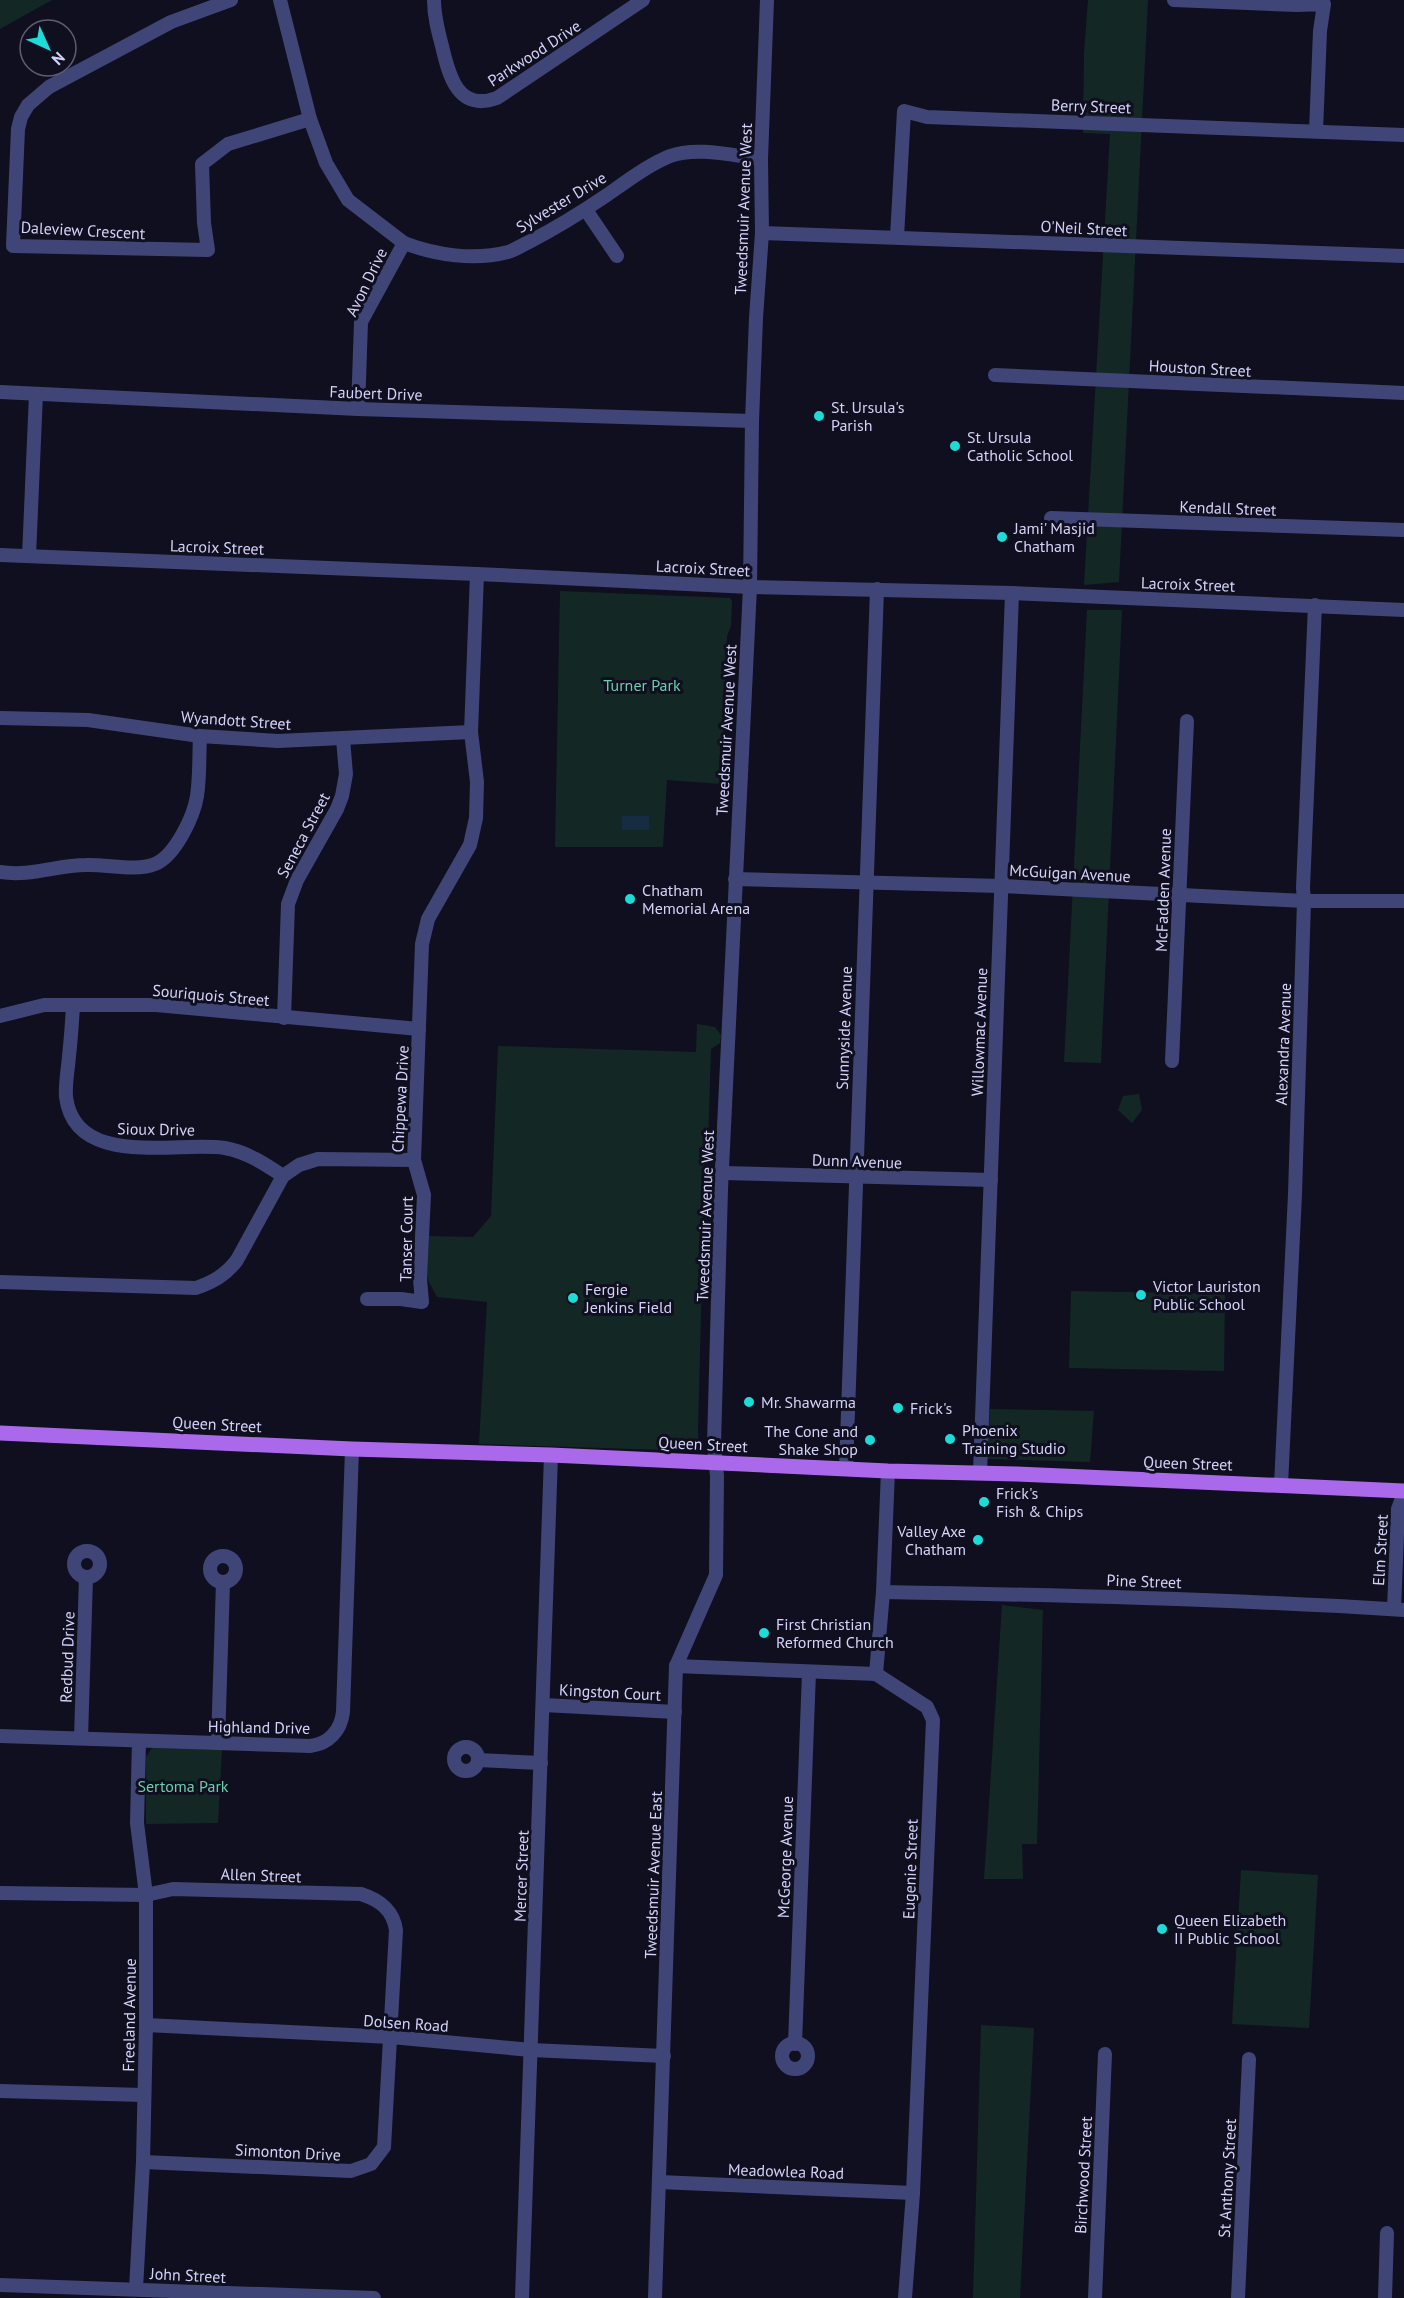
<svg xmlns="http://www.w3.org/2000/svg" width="1404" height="2298" font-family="'PT Sans',sans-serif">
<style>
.green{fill:#132824}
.water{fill:#152c43}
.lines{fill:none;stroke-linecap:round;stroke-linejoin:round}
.minor{stroke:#404578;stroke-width:14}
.major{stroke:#aa68eb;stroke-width:15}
.poi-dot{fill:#1ddbd7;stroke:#100f1f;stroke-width:2}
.labels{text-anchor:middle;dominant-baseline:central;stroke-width:6;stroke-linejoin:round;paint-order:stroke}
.street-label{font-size:16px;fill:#d3d3f9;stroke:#100f1f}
.poi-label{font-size:16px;fill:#d3d3f9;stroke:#100f1f;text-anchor:start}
.park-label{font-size:16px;fill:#69cfa9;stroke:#100f1f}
</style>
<rect width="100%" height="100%" fill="#100f1f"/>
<!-- green -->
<g class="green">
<polygon points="0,0 52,0 0,29"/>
<polygon points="1088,0 1148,0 1119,582 1084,585 1110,134 1083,133 1084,53"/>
<polygon points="560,591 730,598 732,601 731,626 727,636 722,784 667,780 663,847 555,847"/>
<polygon points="1087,610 1122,610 1101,1063 1064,1062"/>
<path d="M 697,1024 L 715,1027 L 721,1035 L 720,1043 L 711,1049 L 708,1142 L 718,1144 C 716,1155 715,1161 704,1165 L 703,1179 C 712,1181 715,1187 715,1195 L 704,1199 L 698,1429 L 699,1451 L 479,1444 L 487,1302 L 437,1297 L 427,1278 L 429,1236 L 473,1237 L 491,1216 L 498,1046 L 696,1052 Z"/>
<polygon points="1139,1094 1142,1110 1132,1123 1118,1110 1123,1096"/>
<polygon points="1071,1291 1225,1294 1224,1371 1069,1368"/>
<polygon points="990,1409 1094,1411 1090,1462 987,1459"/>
<polygon points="1002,1605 1043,1610 1037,1844 1022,1844 1023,1879 984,1879"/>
<polygon points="152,1748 222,1750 218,1823 146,1824 146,1757"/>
<polygon points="1241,1870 1318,1875 1309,2028 1232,2024"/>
<polygon points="981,2025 1034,2028 1020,2298 973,2298"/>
</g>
<!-- water -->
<rect class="water" x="622" y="816" width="27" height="14"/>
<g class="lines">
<!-- minor -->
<g class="minor">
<polyline points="231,0 171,22 49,87 28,105 21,117 18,129 13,246 208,250 204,223 202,164 228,144 310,119"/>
<path d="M 280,0 L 310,119 L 326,163 L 348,200 L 404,243 C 436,255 474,261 508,252 C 515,250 522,245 529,242 C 556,228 582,212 607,195 C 627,181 648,165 670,156 C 697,146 734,156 761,159"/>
<path d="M 434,0 C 434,16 438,31 442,46 C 449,76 458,112 497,98 L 643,0"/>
<polyline points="1174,0 1297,5 1324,4 1320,31 1316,131"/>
<polyline points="586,210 617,256"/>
<polyline points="762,233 1404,256"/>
<polyline points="897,237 904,111 927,117 1404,135"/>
<polyline points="995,375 1404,393"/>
<polyline points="0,392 358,409 752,421"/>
<polyline points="358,409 361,322 404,243"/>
<polyline points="1051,518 1404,530"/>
<polyline points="0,555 477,574 750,587 1012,593 1404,610"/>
<polyline points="29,556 36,394"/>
<polyline points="0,718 88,720 200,736 278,741 471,732"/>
<path d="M 0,872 C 30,877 57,865 86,865 C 108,864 135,872 155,864 C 175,856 194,816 197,796 C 200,776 199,756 200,736"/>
<polyline points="735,879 1001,886 1304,901 1404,901"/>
<path d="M 73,1006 C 72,1022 71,1039 69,1056 C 68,1069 65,1084 66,1097 C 75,1169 177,1141 225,1148 C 247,1152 265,1164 283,1176"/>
<polyline points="0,1016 44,1005 156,1005 419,1029"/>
<polyline points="284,1018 288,904 297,880 337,809 342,796 346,774 343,739"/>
<polyline points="1172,1061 1187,721"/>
<polyline points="723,1173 991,1180"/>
<path d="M 0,1282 L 196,1288 C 213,1282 226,1275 237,1260 L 283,1176 L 299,1165 L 318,1159 L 414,1160"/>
<polyline points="367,1299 401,1299 422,1302 420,1279 424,1195 414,1160 422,944 428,919 470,845 476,818 477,782 471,732 477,574"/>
<polyline points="846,1469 877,589"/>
<polyline points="980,1473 1012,593"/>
<polyline points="1281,1485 1295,1194 1304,901 1303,888 1315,605"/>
<circle cx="87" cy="1564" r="13"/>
<circle cx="223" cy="1569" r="13"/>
<path d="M 883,1592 C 1057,1595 1230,1599 1404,1610"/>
<polyline points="1394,1609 1398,1509 1404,1493"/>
<polyline points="676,1666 876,1674"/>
<polyline points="876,1674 927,1707 933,1720 913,2193 905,2298"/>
<polyline points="876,1674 883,1592 888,1471"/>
<polyline points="544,1705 675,1712"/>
<path d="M 0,1736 L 310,1746 C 329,1744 341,1730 343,1712 L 352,1449"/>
<polyline points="81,1738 86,1577"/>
<polyline points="218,1743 223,1582"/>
<circle cx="466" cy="1759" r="12"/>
<polyline points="478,1760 541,1763"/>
<path d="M 0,1893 L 146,1895 L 173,1889 L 361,1894 C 380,1900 393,1910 396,1930 L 384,2147 L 371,2164 L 351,2171 L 143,2162"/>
<polyline points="146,2025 391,2037 531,2050 664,2056"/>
<circle cx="795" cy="2056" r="13"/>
<polyline points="795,2044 809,1672"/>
<polyline points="0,2091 143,2095"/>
<polyline points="659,2182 913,2193"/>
<polyline points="0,2285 374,2298"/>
<polyline points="136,2289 143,2162 146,2025 146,1895 137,1823 139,1741"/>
<polyline points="522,2298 551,1455"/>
<polyline points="655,2298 676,1666 716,1575 717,1476 714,1444 721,1189 750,587 752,421 756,318 762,233 761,159 767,0"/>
<polyline points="1095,2298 1105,2054"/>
<polyline points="1238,2298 1249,2059"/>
<polyline points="1385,2298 1387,2233"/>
</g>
<!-- major -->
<polyline class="major" points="0,1433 352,1449 551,1455 888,1471 1017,1474 1404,1491"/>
</g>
<!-- markers -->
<g class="poi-dot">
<circle cx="819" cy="416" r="6"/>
<circle cx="955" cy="446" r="6"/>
<circle cx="1002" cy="537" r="6"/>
<circle cx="630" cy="899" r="6"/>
<circle cx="1141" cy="1295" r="6"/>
<circle cx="573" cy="1298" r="6"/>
<circle cx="749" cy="1402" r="6"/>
<circle cx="898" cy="1408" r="6"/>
<circle cx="950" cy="1439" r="6"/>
<circle cx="870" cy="1440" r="6"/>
<circle cx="984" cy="1502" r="6"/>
<circle cx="978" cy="1540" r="6"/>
<circle cx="764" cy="1633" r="6"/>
<circle cx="1162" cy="1929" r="6"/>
</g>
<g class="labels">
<!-- street labels -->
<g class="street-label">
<text transform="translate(534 53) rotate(-33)">Parkwood Drive</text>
<text transform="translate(1091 106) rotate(2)">Berry Street</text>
<text transform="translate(561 202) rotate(-31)">Sylvester Drive</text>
<text transform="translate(743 209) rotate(-88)">Tweedsmuir Avenue West</text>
<text transform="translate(1084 228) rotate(3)">O'Neil Street</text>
<text transform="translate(83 230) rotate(3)">Daleview Crescent</text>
<text transform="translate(366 282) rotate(-64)">Avon Drive</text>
<text transform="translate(1200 368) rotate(3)">Houston Street</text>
<text transform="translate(376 393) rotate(2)">Faubert Drive</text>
<text transform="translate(1228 508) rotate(2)">Kendall Street</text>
<text transform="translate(217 547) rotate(2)">Lacroix Street</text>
<text transform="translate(703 568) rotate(3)">Lacroix Street</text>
<text transform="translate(1188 584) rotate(2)">Lacroix Street</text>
<text transform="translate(236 720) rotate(4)">Wyandott Street</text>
<text transform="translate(726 730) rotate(-87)">Tweedsmuir Avenue West</text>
<text transform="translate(303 835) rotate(-62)">Seneca Street</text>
<text transform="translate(1070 873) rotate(3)">McGuigan Avenue</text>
<text transform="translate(1163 890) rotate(-88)">McFadden Avenue</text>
<text transform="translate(211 995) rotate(5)">Souriquois Street</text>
<text transform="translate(844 1028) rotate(-88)">Sunnyside Avenue</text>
<text transform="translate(979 1032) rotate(-88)">Willowmac Avenue</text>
<text transform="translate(1283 1044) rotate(-88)">Alexandra Avenue</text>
<text transform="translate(400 1099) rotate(-87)">Chippewa Drive</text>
<text transform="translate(156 1129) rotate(1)">Sioux Drive</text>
<text transform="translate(857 1161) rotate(2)">Dunn Avenue</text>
<text transform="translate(705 1216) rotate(-88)">Tweedsmuir Avenue West</text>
<text transform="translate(406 1239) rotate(-89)">Tanser Court</text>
<text transform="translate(217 1424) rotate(3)">Queen Street</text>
<text transform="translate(703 1444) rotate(3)">Queen Street</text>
<text transform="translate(1188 1463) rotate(2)">Queen Street</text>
<text transform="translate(1380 1550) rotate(-87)">Elm Street</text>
<text transform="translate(1144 1581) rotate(2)">Pine Street</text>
<text transform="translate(67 1657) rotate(-88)">Redbud Drive</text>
<text transform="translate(610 1692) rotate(3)">Kingston Court</text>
<text transform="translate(259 1727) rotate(1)">Highland Drive</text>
<text transform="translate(785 1857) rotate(-88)">McGeorge Avenue</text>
<text transform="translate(910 1869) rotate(-88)">Eugenie Street</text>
<text transform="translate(261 1875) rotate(2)">Allen Street</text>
<text transform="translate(653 1875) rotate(-88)">Tweedsmuir Avenue East</text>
<text transform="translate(521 1876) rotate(-88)">Mercer Street</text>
<text transform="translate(129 2015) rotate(-89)">Freeland Avenue</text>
<text transform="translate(406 2023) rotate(4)">Dolsen Road</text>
<text transform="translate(288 2152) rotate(3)">Simonton Drive</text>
<text transform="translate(786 2171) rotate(2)">Meadowlea Road</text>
<text transform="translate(1083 2175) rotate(-87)">Birchwood Street</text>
<text transform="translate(1227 2178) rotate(-87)">St Anthony Street</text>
<text transform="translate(188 2275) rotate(3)">John Street</text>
</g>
<!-- poi labels -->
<g class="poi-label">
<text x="831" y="407">St. Ursula's<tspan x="831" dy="18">Parish</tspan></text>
<text x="967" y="437">St. Ursula<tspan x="967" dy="18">Catholic School</tspan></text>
<text x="1014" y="528">Jami' Masjid<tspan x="1014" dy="18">Chatham</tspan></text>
<text x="642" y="890">Chatham<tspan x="642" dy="18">Memorial Arena</tspan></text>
<text x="1153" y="1286">Victor Lauriston<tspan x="1153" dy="18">Public School</tspan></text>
<text x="585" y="1289">Fergie<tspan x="585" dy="18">Jenkins Field</tspan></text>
<text x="761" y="1402">Mr. Shawarma</text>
<text x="910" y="1408">Frick's</text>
<text x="962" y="1430">Phoenix<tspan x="962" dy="18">Training Studio</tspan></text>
<text x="858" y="1431" text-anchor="end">The Cone and<tspan x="858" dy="18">Shake Shop</tspan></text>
<text x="996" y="1493">Frick's<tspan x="996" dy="18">Fish &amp; Chips</tspan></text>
<text x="966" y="1531" text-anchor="end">Valley Axe<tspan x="966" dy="18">Chatham</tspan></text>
<text x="776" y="1624">First Christian<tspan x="776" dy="18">Reformed Church</tspan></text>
<text x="1174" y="1920">Queen Elizabeth<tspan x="1174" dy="18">II Public School</tspan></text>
</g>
<!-- park labels -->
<g class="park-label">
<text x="642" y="685">Turner Park</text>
<text x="183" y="1786">Sertoma Park</text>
</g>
</g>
<!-- north arrow -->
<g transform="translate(48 48) rotate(135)"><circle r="28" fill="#100f1f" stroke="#5e5d76" stroke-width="1.5"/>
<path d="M0-4.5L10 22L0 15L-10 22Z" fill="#1ddbd7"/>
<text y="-9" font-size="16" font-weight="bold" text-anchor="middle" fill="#d3d3f9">N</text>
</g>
</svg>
